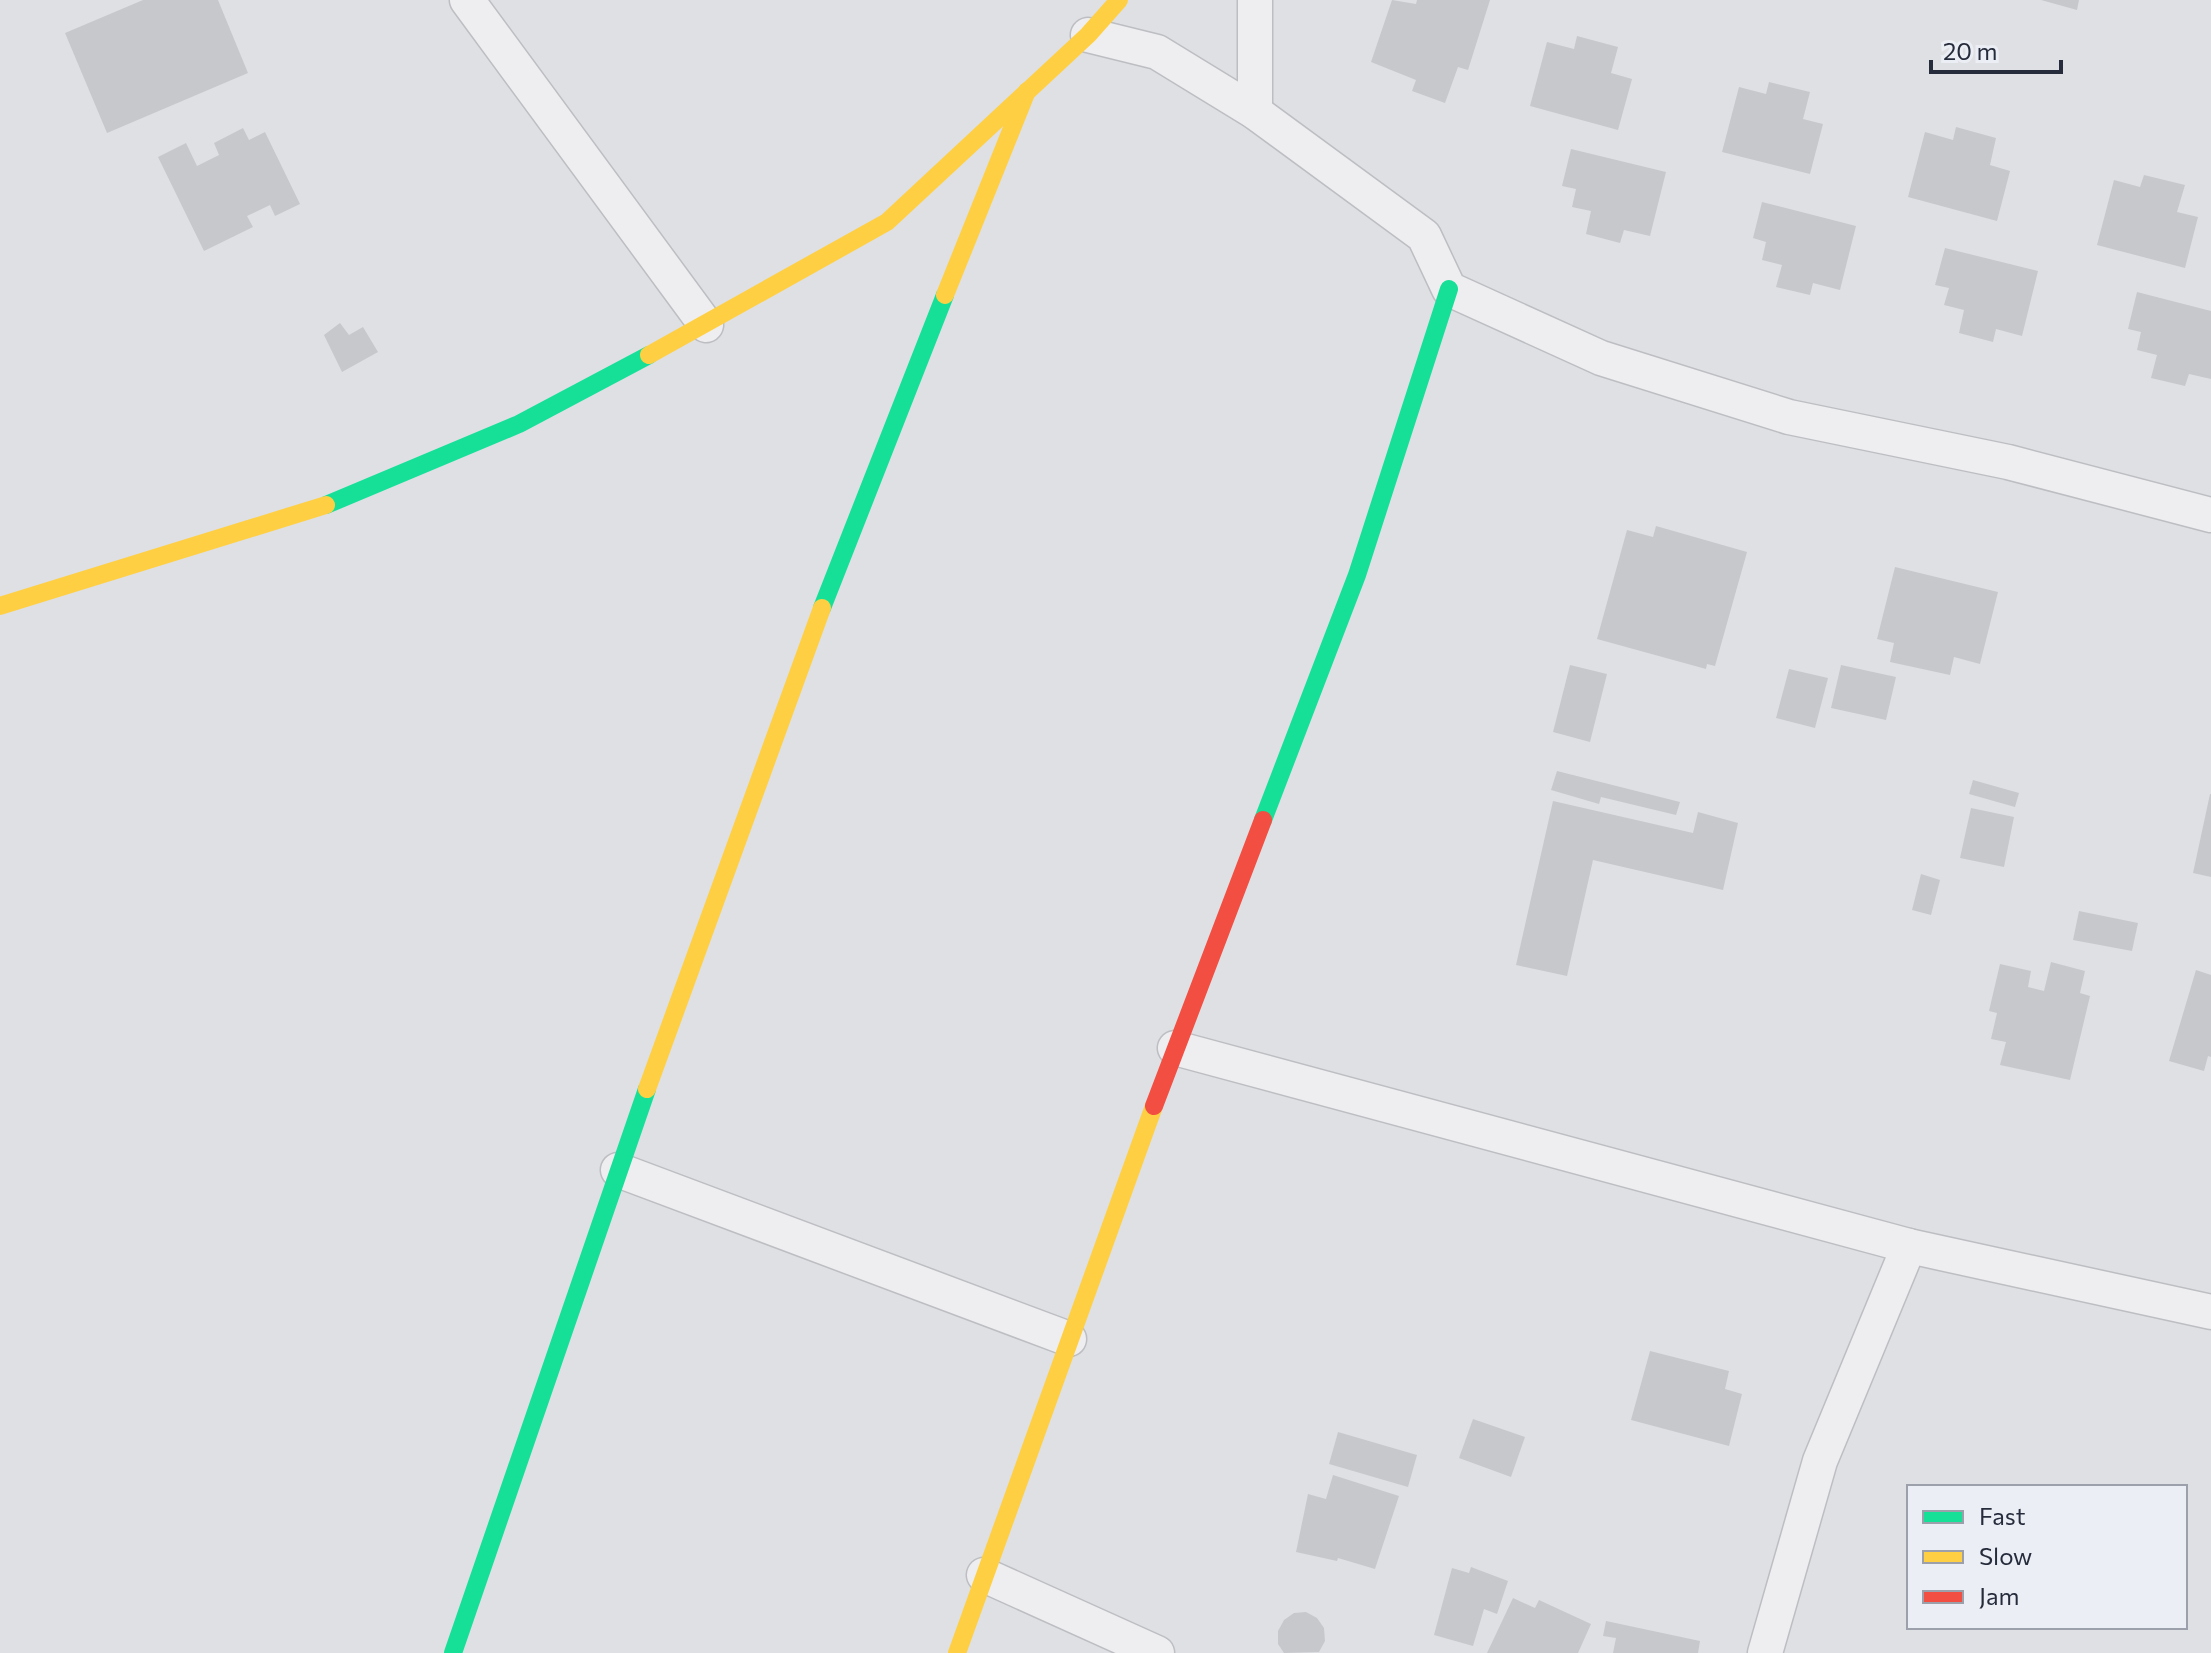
<svg xmlns="http://www.w3.org/2000/svg" width="2211" height="1653" font-family="Commissioner,sans-serif">
<style>
.building{fill:#c7c8cc}
.lines{fill:none;stroke-linecap:round;stroke-linejoin:round}
.street-casing{stroke:#bdbec2;stroke-width:37}
.street{stroke:#eeeef1;stroke-width:34}
.fast{stroke:#16e098;stroke-width:18}
.slow{stroke:#ffcf43;stroke-width:18}
.jam{stroke:#f24e42;stroke-width:18}
</style>
<rect width="100%" height="100%" fill="#dee0e4"/>
<!-- building -->
<g class="building">
<polygon points="143,0 218,0 248,73 107,133 65,33"/>
<polygon points="1392,0 1416,4 1417,0 1490,0 1468,70 1458,67 1445,103 1412,91 1416,80 1371,62"/>
<polygon points="2041,0 2079,0 2077,10"/>
<polygon points="1577,36 1618,47 1611,73 1632,79 1618,130 1530,106 1547,42 1574,49"/>
<polygon points="1769,82 1810,92 1803,119 1823,124 1810,174 1722,152 1739,87 1766,94"/>
<polygon points="1956,127 1996,138 1990,165 2010,171 1997,221 1908,197 1925,132 1953,140"/>
<polygon points="243,128 249,140 265,132 300,204 275,216 270,205 247,216 253,227 204,251 158,157 186,143 197,166 219,155 214,143"/>
<polygon points="1571,149 1666,172 1650,236 1624,230 1620,243 1586,234 1591,211 1572,207 1576,189 1562,186"/>
<polygon points="2144,175 2185,185 2177,212 2198,217 2185,268 2097,245 2114,180 2140,187"/>
<polygon points="1762,202 1856,226 1840,290 1813,283 1810,295 1776,287 1782,265 1762,260 1766,242 1753,238"/>
<polygon points="1945,248 2038,271 2022,336 1996,329 1993,342 1959,333 1964,310 1944,305 1949,288 1935,285"/>
<polygon points="2137,292 2211,311 2211,379 2189,374 2185,386 2151,378 2157,355 2137,350 2141,332 2128,329"/>
<polygon points="340,323 349,335 363,327 378,352 342,372 324,335"/>
<polygon points="1656,526 1747,552 1715,666 1707,664 1706,669 1597,639 1627,530 1653,537"/>
<polygon points="1895,567 1998,592 1980,664 1954,657 1950,675 1890,662 1894,643 1877,639"/>
<polygon points="1570,665 1607,674 1590,742 1553,732"/>
<polygon points="1841,665 1896,677 1886,720 1831,708"/>
<polygon points="1789,669 1828,678 1815,728 1776,718"/>
<polygon points="1557,771 1680,802 1676,815 1601,797 1599,804 1551,790"/>
<polygon points="1973,780 2019,793 2015,807 1969,794"/>
<polygon points="2210,794 2211,794 2211,877 2193,873"/>
<polygon points="1553,801 1693,833 1698,812 1738,823 1723,890 1593,860 1567,976 1516,965"/>
<polygon points="1971,808 2014,817 2004,867 1960,858"/>
<polygon points="1921,874 1940,880 1931,915 1912,910"/>
<polygon points="2079,911 2138,923 2132,951 2073,940"/>
<polygon points="2051,962 2085,971 2080,993 2090,996 2070,1080 2000,1065 2006,1042 1991,1039 1997,1013 1989,1011 2000,964 2031,971 2028,987 2044,991"/>
<polygon points="2196,970 2211,975 2211,1057 2208,1056 2204,1071 2169,1061"/>
<polygon points="1650,1351 1729,1371 1725,1389 1742,1394 1729,1446 1631,1420"/>
<polygon points="1473,1419 1525,1437 1511,1477 1459,1458"/>
<polygon points="1338,1432 1417,1455 1408,1487 1329,1464"/>
<polygon points="1333,1475 1399,1496 1375,1569 1338,1558 1337,1561 1296,1552 1308,1494 1326,1499"/>
<polygon points="1471,1567 1508,1581 1497,1614 1484,1609 1473,1646 1434,1635 1452,1568 1469,1573"/>
<polygon points="1513,1598 1535,1608 1539,1600 1591,1624 1578,1653 1487,1653"/>
<polygon points="1306,1612 1317,1618 1324,1628 1325,1641 1319,1652 1284,1653 1278,1644 1278,1631 1284,1620 1294,1613"/>
<polygon points="1606,1621 1700,1641 1698,1653 1613,1653 1616,1638 1603,1636"/>
</g>
<g class="lines">
<defs>
<g id="street">
<polyline points="467,0 706,325"/>
<polyline points="1088,35 1157,52 1255,112 1424,236 1449,289 1601,358 1789,417 2008,462 2211,515"/>
<polyline points="1255,112 1255,0"/>
<polyline points="1175,1048 1909,1246 2211,1312"/>
<polyline points="618,1170 1069,1339"/>
<polyline points="984,1575 1157,1653"/>
<polyline points="1765,1653 1820,1461 1909,1246"/>
</g>
</defs>
<!-- street casing -->
<use href="#street" class="street-casing"/>
<!-- street -->
<use href="#street" class="street"/>
<!-- fast -->
<g class="fast">
<polyline points="326,505 519,424 649,355"/>
<polyline points="822,608 945,295"/>
<polyline points="1263,820 1357,575 1449,289"/>
<polyline points="453,1653 647,1089"/>
</g>
<!-- slow -->
<g class="slow">
<polyline points="945,295 1027,91"/>
<polyline points="649,355 887,222 1088,35 1119,0"/>
<polyline points="0,606 326,505"/>
<polyline points="647,1089 822,608"/>
<polyline points="957,1653 1154,1106"/>
</g>
<!-- jam -->
<polyline class="jam" points="1154,1106 1263,820"/>
</g>
<!-- legend -->
<rect x="1907" y="1485" width="280" height="144" fill="#ebeef4" stroke="#9ca0aa" stroke-width="2"/>
<rect x="1923" y="1511" width="40" height="12" fill="#16e098" stroke="#9ca0aa" stroke-width="2"/>
<text x="1979" y="1525" font-size="24" fill="#262c3c">Fast</text>
<rect x="1923" y="1551" width="40" height="12" fill="#ffcf43" stroke="#9ca0aa" stroke-width="2"/>
<text x="1979" y="1565" font-size="24" fill="#262c3c">Slow</text>
<rect x="1923" y="1591" width="40" height="12" fill="#f24e42" stroke="#9ca0aa" stroke-width="2"/>
<text x="1979" y="1605" font-size="24" fill="#262c3c">Jam</text>
<!-- scale -->
<path d="M1931 60v12h130v-12" fill="none" stroke="#262c3c" stroke-width="4"/>
<text x="1943" y="60" font-size="24" fill="#262c3c" stroke="#ebeef4" stroke-width="6" paint-order="stroke">20 m</text>
</svg>
